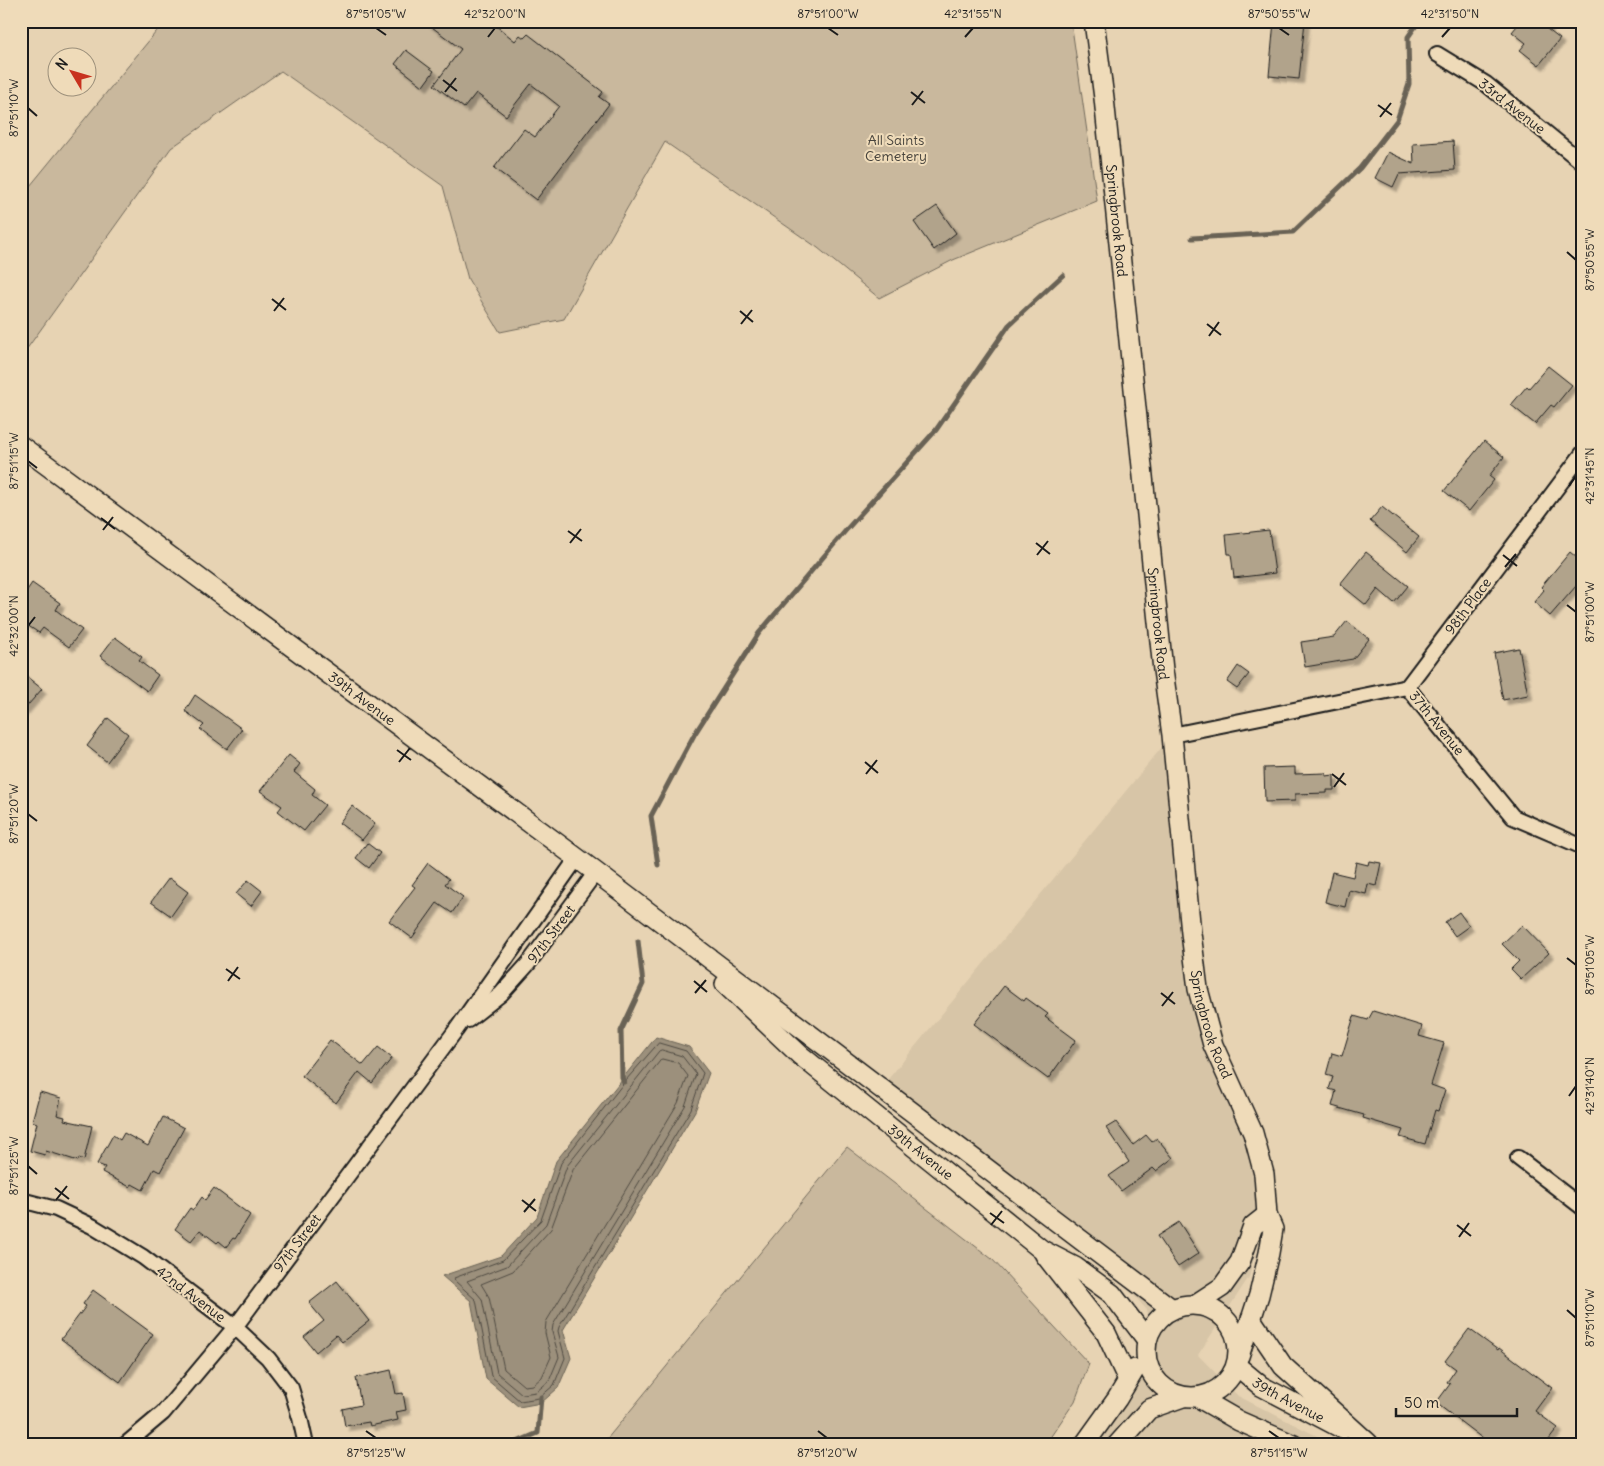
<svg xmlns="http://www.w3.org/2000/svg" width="1604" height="1466" font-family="Delius,sans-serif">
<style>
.built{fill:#d7c5a7}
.green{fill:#c9b89d;stroke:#726a5c}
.water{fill:#9c907b;stroke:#696255}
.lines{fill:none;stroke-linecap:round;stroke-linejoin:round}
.shore{stroke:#4f4a42;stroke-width:1}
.stream{stroke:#696255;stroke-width:5}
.building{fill:#b1a38b;stroke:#1c1c1c;filter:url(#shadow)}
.street-casing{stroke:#1c1c1c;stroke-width:18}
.secondary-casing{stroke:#1c1c1c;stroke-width:22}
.street{stroke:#efdbb9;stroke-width:14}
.secondary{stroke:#efdbb9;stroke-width:19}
.ticks{fill:none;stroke:#1c1c1c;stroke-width:2}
.labels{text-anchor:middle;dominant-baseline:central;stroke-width:4;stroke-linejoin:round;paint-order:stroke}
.street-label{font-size:14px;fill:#1c1c1c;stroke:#efdbb9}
.park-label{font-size:14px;fill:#47433c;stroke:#efdbb9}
.neatline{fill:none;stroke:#1c1c1c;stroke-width:2}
.ticks-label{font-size:12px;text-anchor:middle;fill:#1c1c1c}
</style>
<defs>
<filter id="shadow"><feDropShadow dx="4.5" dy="4.5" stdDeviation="1" flood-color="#0004"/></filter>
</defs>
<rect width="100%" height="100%" fill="#e7d3b3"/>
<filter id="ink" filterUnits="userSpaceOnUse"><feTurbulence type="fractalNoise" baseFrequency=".02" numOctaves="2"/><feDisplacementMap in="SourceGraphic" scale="10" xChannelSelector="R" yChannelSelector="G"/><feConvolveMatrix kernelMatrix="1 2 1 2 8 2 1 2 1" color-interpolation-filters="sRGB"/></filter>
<g filter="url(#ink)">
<!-- built -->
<polygon class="built" points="1172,735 1191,933 1263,1166 1258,1243 1249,1277 1198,1355 1238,1396 1319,1437 1328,1445 1099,1445 1154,1341 1147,1310 1090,1246 880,1089"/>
<!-- green -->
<g class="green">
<polygon points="165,21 1071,21 1097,201 953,260 879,298 818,248 665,142 564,319 500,332 468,279 443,186 281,71 171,148 21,357 21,197"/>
<polygon points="847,1147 992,1259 1089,1364 1075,1401 1045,1445 602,1445"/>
</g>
<!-- water -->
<polygon class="water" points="656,1037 689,1047 709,1073 695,1111 563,1330 571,1358 558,1388 541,1403 519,1407 486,1379 471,1301 442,1276 501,1256 537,1217 556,1161"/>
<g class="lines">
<!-- shore -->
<g class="shore">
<polygon points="659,1043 686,1051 703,1073 691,1109 559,1327 558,1331 565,1358 554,1385 539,1398 520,1401 491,1376 476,1300 455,1281 454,1278 503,1260 541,1220 561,1163 626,1080"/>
<polygon points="662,1050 682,1056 696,1074 685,1106 553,1325 552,1332 559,1357 549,1381 536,1392 522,1394 497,1373 482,1299 467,1281 507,1266 546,1224 567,1166 659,1051"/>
<polygon points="662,1059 678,1063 688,1076 678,1103 546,1322 545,1333 551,1357 542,1377 533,1385 524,1386 504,1369 489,1297 481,1284 513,1271 551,1229 573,1170"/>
</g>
<!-- stream -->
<g class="stream">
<polyline points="1192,238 1293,232 1360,168 1397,120 1409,84 1408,37 1419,21"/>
<polyline points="658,865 651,816 694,735 759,633 847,529 936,430 1009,325 1063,275"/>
<polyline points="624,1082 622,1077 621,1031 643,984 638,941"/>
<polyline points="510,1445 538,1433 541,1397"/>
</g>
</g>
<!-- building -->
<g class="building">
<polygon points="424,21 490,21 515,41 520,35 524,38 528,34 603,92 599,97 609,104 536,200 494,168 524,129 535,137 559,106 531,84 506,116 476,93 464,108 434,85 461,49"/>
<polygon points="1274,21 1305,21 1299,79 1269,76"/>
<polygon points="1521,21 1554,21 1547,29 1560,39 1539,65 1520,50 1526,43 1512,32"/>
<polygon points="406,50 434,71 423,86 395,64"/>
<polygon points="1453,141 1455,170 1399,174 1393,187 1375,178 1388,152 1414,164 1413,144"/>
<polygon points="937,206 956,233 934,250 914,222"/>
<polygon points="1548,366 1572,385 1554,407 1551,405 1535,424 1511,405 1527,386 1529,388"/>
<polygon points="1484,441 1504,457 1489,476 1494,480 1469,511 1444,491"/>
<polygon points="1382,507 1419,537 1407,552 1370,521"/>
<polygon points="1269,530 1275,573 1234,578 1231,554 1228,554 1226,535"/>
<polygon points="1366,552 1408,586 1394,603 1378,589 1366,605 1340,584"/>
<polygon points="1570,552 1583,563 1583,578 1550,616 1534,602 1544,590 1541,587"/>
<polygon points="32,583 60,603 56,610 82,630 69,647 43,628 39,633 21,621 21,599"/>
<polygon points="1347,621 1369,639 1353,659 1305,667 1301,642 1334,637"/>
<polygon points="115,637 142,657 139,661 158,675 147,691 100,656"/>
<polygon points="1519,648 1528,695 1503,700 1494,653"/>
<polygon points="1238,666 1249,674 1237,689 1227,682"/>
<polygon points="21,672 42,689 21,713"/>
<polygon points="195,695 242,729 227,749 200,729 204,725 185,711"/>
<polygon points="108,718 128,734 107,762 87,746"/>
<polygon points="289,755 300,764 294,772 315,789 312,795 325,805 304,831 278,811 282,806 260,791"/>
<polygon points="1295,767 1295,774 1326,773 1326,776 1334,775 1334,790 1327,790 1327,793 1295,794 1295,801 1265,802 1264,768"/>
<polygon points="352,806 375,824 362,840 339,823"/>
<polygon points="367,843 380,853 369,868 356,858"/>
<polygon points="1369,861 1381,863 1376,886 1368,884 1366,894 1349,890 1345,907 1325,902 1332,872 1353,877 1356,862 1368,865"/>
<polygon points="428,863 449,879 445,884 463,897 452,913 437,903 412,938 389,921 415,887 412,885"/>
<polygon points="169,878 188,892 171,916 151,902"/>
<polygon points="248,880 262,891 251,906 236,894"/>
<polygon points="1459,912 1469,926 1455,936 1445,922"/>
<polygon points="1522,925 1549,953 1521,979 1511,969 1519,961 1502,944"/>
<polygon points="1004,986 1024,1001 1026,998 1048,1014 1045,1017 1076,1040 1048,1079 974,1024"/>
<polygon points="1373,1011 1422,1026 1419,1036 1444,1043 1431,1085 1445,1090 1438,1111 1435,1110 1425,1144 1400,1137 1403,1130 1363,1118 1364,1115 1332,1106 1336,1091 1329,1089 1333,1077 1326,1075 1332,1053 1342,1056 1354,1016 1368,1020"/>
<polygon points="330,1040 363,1065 378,1047 392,1058 372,1083 359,1072 336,1103 302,1076"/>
<polygon points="40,1092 61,1098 57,1115 65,1117 64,1120 92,1126 84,1160 79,1158 78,1161 46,1151 45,1155 30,1151 37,1123 32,1121"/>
<polygon points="163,1117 184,1128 160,1172 154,1169 143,1190 132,1184 130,1187 102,1172 105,1167 97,1164 113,1135 120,1140 124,1133 148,1146"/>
<polygon points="1116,1122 1133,1145 1146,1135 1152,1142 1157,1138 1173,1158 1156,1171 1153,1168 1121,1191 1109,1176 1129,1162 1106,1128"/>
<polygon points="214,1188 250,1215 235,1239 233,1238 226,1247 219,1241 217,1243 200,1230 191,1241 175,1229 190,1208 193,1210 202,1197 205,1200"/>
<polygon points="1179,1222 1199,1253 1178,1267 1157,1236"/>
<polygon points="337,1281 369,1321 342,1342 336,1335 316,1352 304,1337 324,1321 309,1303"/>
<polygon points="93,1290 153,1334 120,1382 61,1339 86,1306 83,1304"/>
<polygon points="1469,1329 1498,1350 1499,1348 1552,1388 1535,1411 1558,1428 1545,1445 1491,1445 1436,1403 1450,1384 1447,1382 1456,1369 1445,1361"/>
<polygon points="391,1370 396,1394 403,1393 406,1410 396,1412 398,1420 370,1426 369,1422 345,1426 342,1409 361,1405 356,1378"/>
</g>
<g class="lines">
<defs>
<g id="street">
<polyline points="1437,54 1486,84 1583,163"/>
<polyline points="1407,687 1583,453"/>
<polyline points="1172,735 1407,687 1513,817 1583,847"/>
<polyline points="468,1020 501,994 528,964 596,872"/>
<polyline points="1518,1158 1583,1208"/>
<polyline points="21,1200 56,1209 92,1226 143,1257 235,1327 268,1358 291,1388 300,1418 306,1445"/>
<polyline points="125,1445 163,1413 235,1327 456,1030 577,858"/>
</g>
<g id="secondary">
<path id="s1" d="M 1094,21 L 1104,98 L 1163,670 L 1172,735 L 1191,933 L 1198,989 L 1213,1045 L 1253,1133 L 1264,1174 L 1267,1215 L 1273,1229 L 1269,1253 L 1259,1295 L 1239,1356"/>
<path id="s2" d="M 21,446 L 577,858 L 1172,1309"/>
<path id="s3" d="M 725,984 L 800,1055 L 1042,1250 L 1075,1267 L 1112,1294 L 1147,1340"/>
<polyline points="1045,1255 1106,1333 1128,1380"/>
<polyline points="1196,1304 1222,1287 1240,1262 1253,1226 1267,1215"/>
<circle cx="1192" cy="1351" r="46"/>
<polyline points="1251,1319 1283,1366 1368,1443"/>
<path id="s4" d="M 1237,1366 L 1261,1386 L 1343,1429"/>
<polyline points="1199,1398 1239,1421 1294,1445"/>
<polyline points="1084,1445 1117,1399 1135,1369"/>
<polyline points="1117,1445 1149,1409 1183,1397"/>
</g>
</defs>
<!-- street casing -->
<use href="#street" class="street-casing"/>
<!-- secondary casing -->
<use href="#secondary" class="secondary-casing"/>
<!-- street -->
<use href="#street" class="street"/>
<!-- secondary -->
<use href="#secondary" class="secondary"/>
</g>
</g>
<!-- ticks -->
<path class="ticks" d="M 376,28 L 386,35M 828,28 L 838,35M 1279,28 L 1289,35M 488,37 L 495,28M 965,37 L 973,28M 1442,37 L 1450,28M 443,80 L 457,91M 445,92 L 456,78M 911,92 L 925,103M 912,105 L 923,91M 1378,105 L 1392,115M 28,108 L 37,116M 1380,117 L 1391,103M 1567,252 L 1576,260M 272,299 L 286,310M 274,311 L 284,298M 740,311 L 753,322M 741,324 L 752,310M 1207,324 L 1221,335M 1209,336 L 1219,322M 28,461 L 37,468M 1569,486 L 1576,476M 101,518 L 115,529M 103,530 L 113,517M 568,531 L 582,541M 570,543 L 581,529M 1036,543 L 1050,554M 1037,555 L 1048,541M 1503,555 L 1517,566M 1505,567 L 1516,554M 1567,605 L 1576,612M 28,626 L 35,617M 397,750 L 411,760M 399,762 L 410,748M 865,762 L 878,773M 866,774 L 877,760M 1332,774 L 1346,785M 1334,787 L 1344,773M 28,814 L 37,821M 1567,958 L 1576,965M 226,969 L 240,979M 228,981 L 238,967M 694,981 L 707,992M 695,993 L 706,980M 1161,993 L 1175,1004M 1162,1006 L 1173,992M 1569,1096 L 1576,1086M 28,1166 L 37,1174M 55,1188 L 69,1199M 56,1200 L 67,1186M 522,1200 L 536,1211M 524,1212 L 535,1199M 990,1213 L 1004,1223M 991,1225 L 1002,1211M 1457,1225 L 1471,1236M 1459,1237 L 1469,1223M 1567,1310 L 1576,1318M 366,1431 L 376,1438M 818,1431 L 827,1438M 1269,1431 L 1279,1438"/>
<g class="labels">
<!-- street labels -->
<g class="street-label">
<text transform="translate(1512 106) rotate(38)">33rd Avenue</text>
<text stroke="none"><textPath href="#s1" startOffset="201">Springbrook Road</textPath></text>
<text transform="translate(1468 606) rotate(-53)">98th Place</text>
<text stroke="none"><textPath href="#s1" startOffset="606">Springbrook Road</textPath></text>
<text stroke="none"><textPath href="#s2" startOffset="424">39th Avenue</textPath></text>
<text transform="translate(1437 723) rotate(51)">37th Avenue</text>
<text transform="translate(551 934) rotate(-53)">97th Street</text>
<text stroke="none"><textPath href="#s1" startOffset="1011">Springbrook Road</textPath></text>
<text stroke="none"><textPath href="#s3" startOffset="258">39th Avenue</textPath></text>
<text transform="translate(297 1243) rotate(-53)">97th Street</text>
<text transform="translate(191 1294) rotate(37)">42nd Avenue</text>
<text stroke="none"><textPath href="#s4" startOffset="62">39th Avenue</textPath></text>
</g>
<!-- park labels -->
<g class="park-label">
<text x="896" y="140">All Saints<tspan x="896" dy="16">Cemetery</tspan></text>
</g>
</g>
<!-- margin -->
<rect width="1604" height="1466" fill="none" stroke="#efdbb9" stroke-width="55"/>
<!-- north arrow -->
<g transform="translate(72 72) rotate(308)"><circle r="24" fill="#efdbb9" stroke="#9b8f7a"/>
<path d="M0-4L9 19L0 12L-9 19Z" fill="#c8321e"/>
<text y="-8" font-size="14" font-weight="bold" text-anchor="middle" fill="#1c1c1c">N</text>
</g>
<!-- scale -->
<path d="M1396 1408v8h121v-8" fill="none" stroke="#1c1c1c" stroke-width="2.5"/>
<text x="1404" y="1408" font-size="15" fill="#1c1c1c" stroke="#efdbb9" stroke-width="4" paint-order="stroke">50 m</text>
<rect x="28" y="28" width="1548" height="1410" class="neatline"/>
<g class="ticks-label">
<text x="376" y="18">87°51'05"W</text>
<text x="495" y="18">42°32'00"N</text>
<text x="828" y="18">87°51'00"W</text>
<text x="973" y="18">42°31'55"N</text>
<text x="1279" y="18">87°50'55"W</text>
<text x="1450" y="18">42°31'50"N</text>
<text transform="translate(14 108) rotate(-90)" y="4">87°51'10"W</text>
<text transform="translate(1590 260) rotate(-90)" y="4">87°50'55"W</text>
<text transform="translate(14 461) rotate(-90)" y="4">87°51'15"W</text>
<text transform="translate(1590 476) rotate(-90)" y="4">42°31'45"N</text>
<text transform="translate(1590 612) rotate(-90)" y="4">87°51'00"W</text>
<text transform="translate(14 626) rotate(-90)" y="4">42°32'00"N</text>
<text transform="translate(14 814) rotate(-90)" y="4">87°51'20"W</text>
<text transform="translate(1590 965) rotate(-90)" y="4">87°51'05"W</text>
<text transform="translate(1590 1086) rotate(-90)" y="4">42°31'40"N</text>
<text transform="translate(14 1166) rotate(-90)" y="4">87°51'25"W</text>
<text transform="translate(1590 1318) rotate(-90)" y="4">87°51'10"W</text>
<text x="376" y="1457">87°51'25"W</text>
<text x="827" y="1457">87°51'20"W</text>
<text x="1279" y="1457">87°51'15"W</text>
</g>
</svg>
